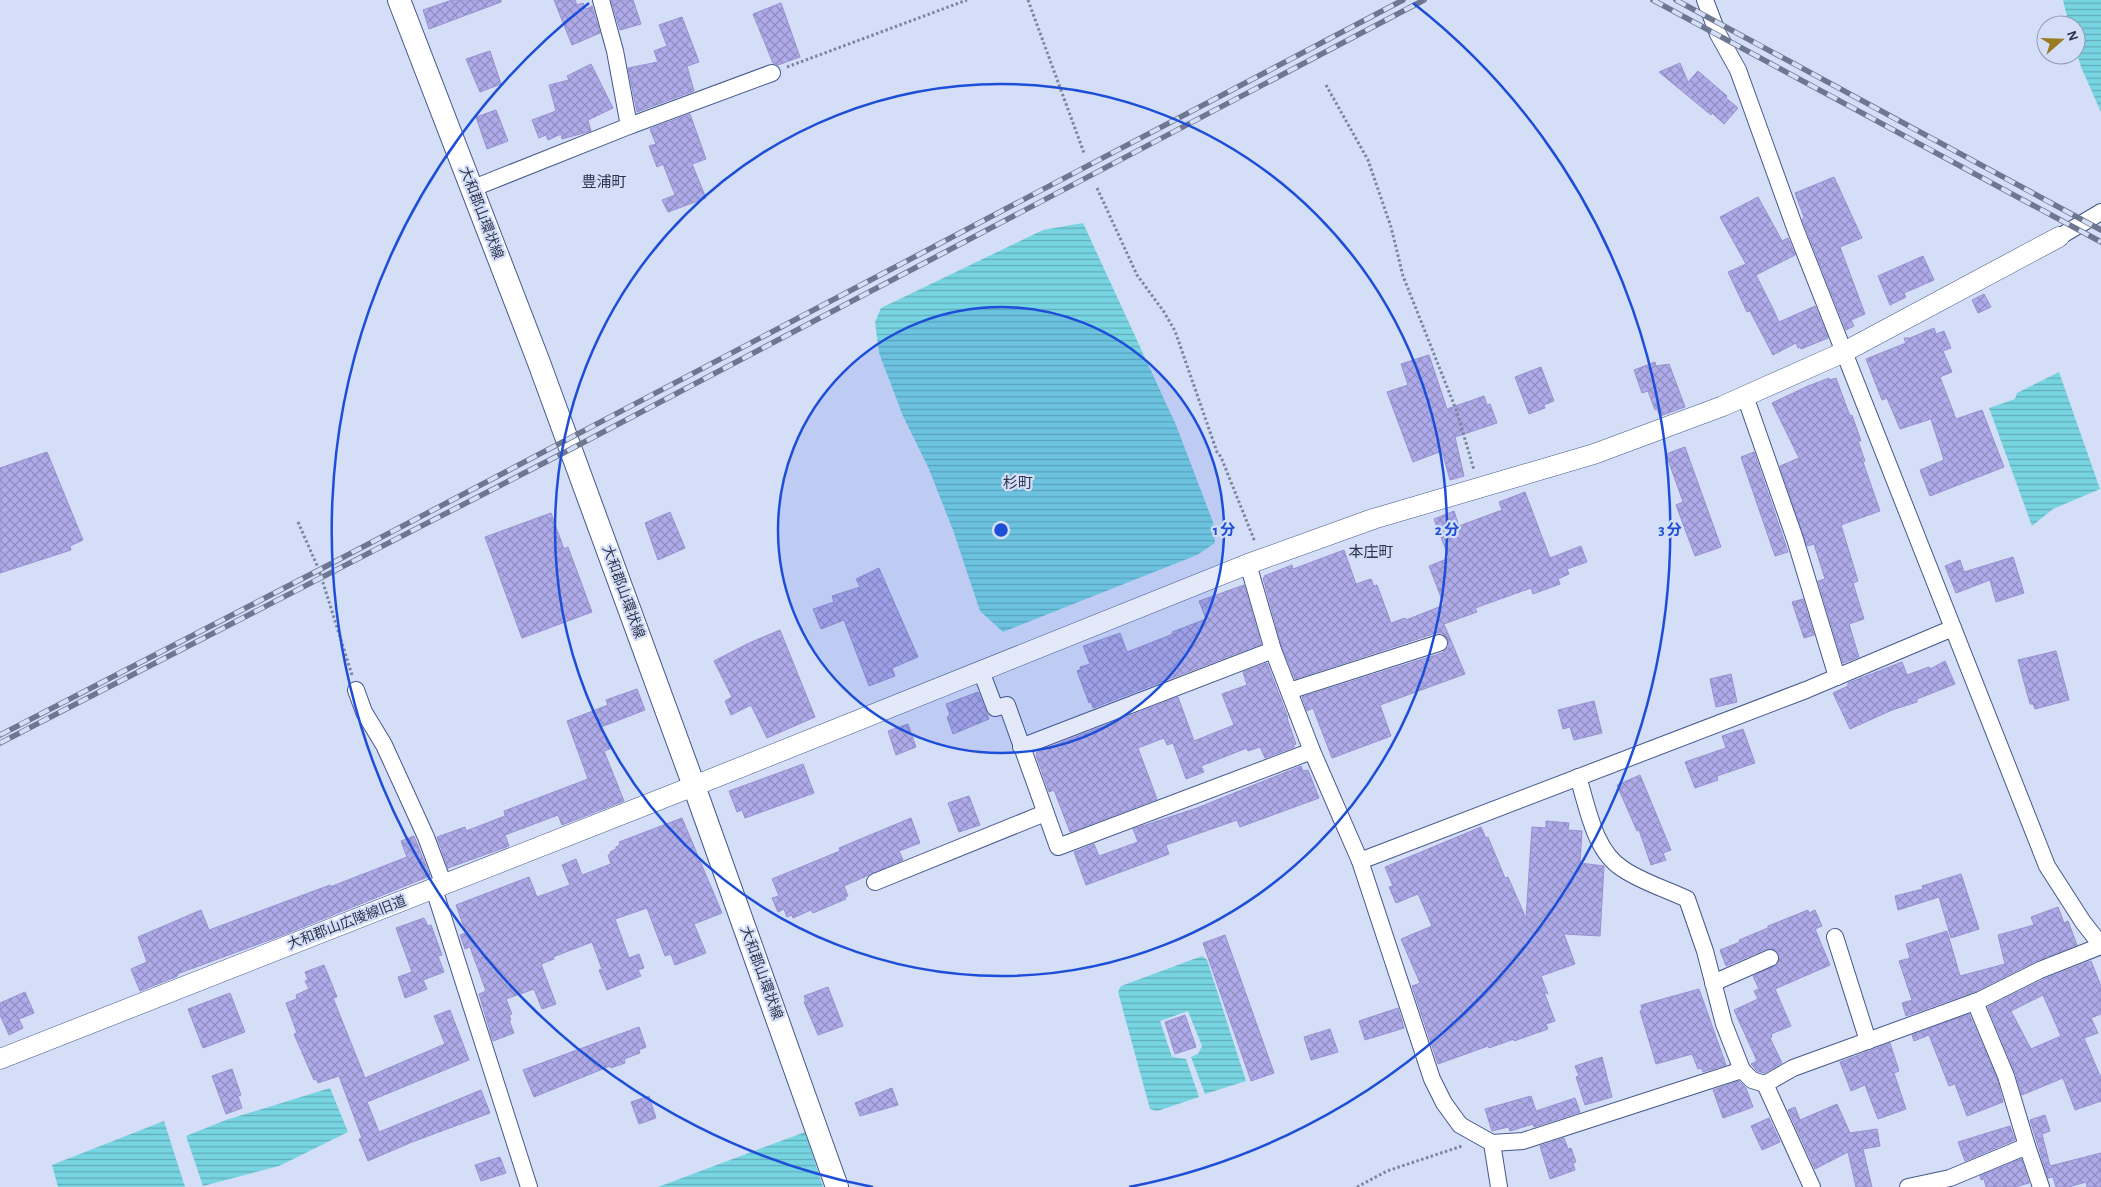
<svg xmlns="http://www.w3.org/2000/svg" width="2101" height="1187" font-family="'Alegreya Sans','Noto Sans JP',sans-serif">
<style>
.water{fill:url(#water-rules)}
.building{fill:url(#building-cross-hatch);stroke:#9792d0;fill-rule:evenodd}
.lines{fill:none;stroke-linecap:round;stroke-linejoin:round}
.minor-casing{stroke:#44588e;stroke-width:18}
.tertiary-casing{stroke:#44588e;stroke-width:21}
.secondary-casing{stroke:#44588e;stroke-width:24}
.path{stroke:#7c859e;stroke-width:3;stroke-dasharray:2.5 2.5;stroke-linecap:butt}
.minor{stroke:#fff;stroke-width:16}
.tertiary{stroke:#fff;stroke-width:20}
.secondary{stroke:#fff;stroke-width:22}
.rail-casing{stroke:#6d7790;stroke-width:5.5}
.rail{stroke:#d4def7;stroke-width:4;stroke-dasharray:11;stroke-linecap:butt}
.ring{fill:none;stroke:#1d4ed8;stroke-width:2.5}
.labels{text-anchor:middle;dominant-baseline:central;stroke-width:4.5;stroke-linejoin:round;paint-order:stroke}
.street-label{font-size:14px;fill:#2c354e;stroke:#d4def7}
.neighbourhood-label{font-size:15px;fill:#2c354e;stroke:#d4def7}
.centre{fill:#1d4ed8;stroke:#d4def7;stroke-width:2.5}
.ring-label{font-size:15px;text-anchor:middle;font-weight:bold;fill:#1d4ed8;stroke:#d4def7;stroke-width:4.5;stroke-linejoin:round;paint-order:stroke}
</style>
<defs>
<pattern id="water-rules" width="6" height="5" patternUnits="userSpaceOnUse" patternTransform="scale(1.25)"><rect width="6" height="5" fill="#77d4e1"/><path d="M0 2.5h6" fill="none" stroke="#62adb9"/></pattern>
<pattern id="building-cross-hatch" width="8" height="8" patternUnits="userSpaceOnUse" patternTransform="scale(1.25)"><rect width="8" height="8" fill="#afabea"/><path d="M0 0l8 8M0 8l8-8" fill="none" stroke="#8f8cc0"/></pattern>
</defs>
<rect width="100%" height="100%" fill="#d4def7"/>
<!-- water -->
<g class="water">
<polygon points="2063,0 2101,0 2101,112 2081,67 2076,50 2076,25 2069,25"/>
<polygon points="1083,223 1176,425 1213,522 1215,543 1197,555 1003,632 980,611 953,530 928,467 903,416 879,353 875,322 881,308 1043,230"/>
<polygon points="2059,372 2100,489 2053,509 2032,526 1989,408 2015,399 2017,393"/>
<polygon points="1202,956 1207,960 1246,1081 1205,1094 1191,1057 1198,1054 1202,1046 1188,1011 1160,1021 1172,1057 1186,1059 1199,1097 1157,1111 1150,1109 1118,992 1121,986"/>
<polygon points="330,1088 348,1132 279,1166 203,1186 186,1136 226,1120"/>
<polygon points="164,1121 185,1187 58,1187 52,1165"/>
<polygon points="805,1132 823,1187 658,1187"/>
</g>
<!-- building -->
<g class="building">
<polygon points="452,0 501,0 501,2 429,29 423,10"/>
<polygon points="554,0 575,0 577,5 583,3 586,9 592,6 600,33 572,45"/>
<polygon points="611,0 633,0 641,24 620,30"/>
<polygon points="781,3 800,57 778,65 773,63 753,14"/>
<polygon points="682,17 699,62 687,66 694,91 637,112 628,68 658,62 654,51 667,46 659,25"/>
<polygon points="490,51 501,84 480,92 466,59"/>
<polygon points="1680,63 1688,82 1698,71 1727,96 1726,98 1738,108 1724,124 1712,113 1711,115 1659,72"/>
<polygon points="591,64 613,108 588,120 591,131 562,139 561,134 548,140 546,135 539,138 532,120 556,111 549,85 569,80 567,76"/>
<polygon points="496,110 508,141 487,149 476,117"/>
<polygon points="690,114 706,159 692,164 706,198 668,212 662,200 675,195 663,164 657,167 649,146 656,144 650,129"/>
<polygon points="1834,177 1862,238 1840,247 1865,314 1851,320 1854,326 1846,330 1802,219 1804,217 1795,193"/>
<polygon points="1758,197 1782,241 1788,238 1795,255 1756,275 1773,309 1779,322 1815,306 1828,338 1801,349 1800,347 1798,348 1796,343 1773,355 1750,311 1747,312 1728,272 1746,264 1720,217"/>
<polygon points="1923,256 1934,280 1904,293 1906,297 1890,305 1878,276"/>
<polygon points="1984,294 1991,307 1978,313 1972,300"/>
<polygon points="1934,328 1936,334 1944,331 1951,348 1943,351 1952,372 1940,377 1956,419 1982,410 2004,467 1930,496 1920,470 1944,460 1931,419 1900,429 1887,398 1882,400 1866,359 1906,343 1904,338 1910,338"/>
<polygon points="1429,355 1447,409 1484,396 1487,405 1490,404 1497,423 1455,437 1464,476 1450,480 1442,451 1413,462 1387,392 1408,385 1401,364"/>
<polygon points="1655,362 1656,366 1669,364 1685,407 1660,416 1657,409 1655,410 1648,391 1642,393 1634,370"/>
<polygon points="1541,367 1554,401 1544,405 1545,408 1529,414 1515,377"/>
<polygon points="1829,378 1830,380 1836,378 1850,416 1852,415 1861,441 1858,441 1865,461 1863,462 1880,511 1841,525 1858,581 1853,583 1864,619 1849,624 1859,657 1843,663 1818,581 1825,579 1814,544 1807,546 1780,466 1799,458 1772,403 1808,386"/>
<polygon points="1685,447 1721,547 1695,556 1676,505 1683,502 1666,454"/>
<polygon points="47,452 83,540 70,546 71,550 0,573 0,468"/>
<polygon points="1754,452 1788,552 1775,556 1741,457"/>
<polygon points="1525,492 1550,558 1581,546 1587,562 1567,569 1569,574 1558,579 1560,584 1533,594 1531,588 1475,608 1477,612 1444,624 1465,674 1380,705 1391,736 1332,758 1313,708 1307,711 1302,697 1442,653 1449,646 1448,640 1442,633 1436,633 1295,679 1282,647 1263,578 1265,577 1264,576 1292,565 1293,569 1344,550 1356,584 1371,579 1374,586 1377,585 1391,623 1405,618 1406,620 1444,605 1429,566 1449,558 1434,519 1454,511 1459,526 1502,510 1499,502"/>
<polygon points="670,512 685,548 658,560 645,523"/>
<polygon points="551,513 564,549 568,547 592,612 522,638 485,537"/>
<polygon points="2013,557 2024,593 1996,602 1990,580 1956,593 1945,566 1960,560 1964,572"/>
<polygon points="879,568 918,657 892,668 895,676 869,686 844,620 821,629 813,609 834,602 832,596 860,587 856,579"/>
<polygon points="1244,585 1261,644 1093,708 1091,702 1089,703 1077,671 1081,669 1080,667 1090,664 1083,646 1120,633 1127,652 1173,634 1172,632 1206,619 1199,601"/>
<polygon points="1803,599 1814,635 1804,638 1792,602"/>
<polygon points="780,630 815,717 767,738 751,705 731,715 725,701 732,697 714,661 749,643"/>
<polygon points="2056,651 2069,700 2035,709 2033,704 2030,704 2018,660"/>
<polygon points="1945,661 1955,684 1917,699 1917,702 1892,710 1850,729 1833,693 1848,686 1848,683 1902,662 1907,675 1929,667 1930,669"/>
<polygon points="1267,663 1288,718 1287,718 1296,744 1294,745 1294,747 1265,758 1260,747 1248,751 1247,748 1201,766 1204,772 1186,779 1173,743 1167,745 1164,738 1138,748 1157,799 1070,832 1054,790 1049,792 1036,755 1037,752 1178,697 1194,741 1234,725 1222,694 1247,685 1243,672"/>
<polygon points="1731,674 1737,702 1716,707 1710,679"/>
<polygon points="637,689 645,710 601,727 610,749 604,751 624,801 562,825 558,815 505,835 509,846 448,868 437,837 465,827 466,831 505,816 504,811 588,779 567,721 608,705 606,700"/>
<polygon points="978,692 989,719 953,734 947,717 950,715 946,704"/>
<polygon points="1594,701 1602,733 1574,740 1570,727 1563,729 1558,710"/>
<polygon points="908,724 916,747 896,755 888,731"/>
<polygon points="1743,729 1755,763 1717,776 1718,780 1695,788 1685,762 1726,748 1722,736"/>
<polygon points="803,764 814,793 745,818 742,810 737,812 729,791"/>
<polygon points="1301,766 1303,771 1308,770 1319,798 1240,827 1237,820 1166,845 1169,854 1086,885 1074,852 1077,851 1094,844 1099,856 1138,842 1133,829 1197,808"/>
<polygon points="1640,775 1671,850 1663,853 1666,860 1651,865 1639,830 1637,831 1617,785"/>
<polygon points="969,796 980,825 959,832 948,803"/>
<polygon points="682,818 722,913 694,924 706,953 675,965 671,954 665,956 647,908 615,919 629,958 639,954 644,968 638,970 641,976 607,990 599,970 602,969 592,942 553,957 554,959 541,964 556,1004 542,1009 534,989 506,999 512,1014 509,1015 511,1020 509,1020 514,1033 493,1041 479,994 486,991 470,947 465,949 460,935 466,933 456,905 529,877 537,897 570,885 562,865 576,859 582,875 611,864 608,855 611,854 610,852 616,849 616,847 620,845 619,842"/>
<polygon points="911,818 920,843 899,851 903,860 844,886 848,896 845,897 846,899 813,913 811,910 793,918 792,915 787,917 784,909 778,912 772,898 779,896 772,879 840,851 839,848"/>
<polygon points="1546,821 1569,823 1568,830 1582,831 1580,863 1604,866 1600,936 1564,934 1575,964 1541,976 1548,994 1544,992 1555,1021 1546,1024 1548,1029 1514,1041 1514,1039 1489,1048 1488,1046 1438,1064 1412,986 1420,983 1401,939 1432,926 1418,894 1396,903 1389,887 1393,886 1385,867 1481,827 1486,838 1488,837 1505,878 1508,877 1526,918 1532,827 1546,828"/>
<polygon points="414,836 430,876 283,935 177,974 178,976 140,991 131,969 147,962 138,937 201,910 209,930 330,885 330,887 407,857 401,841"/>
<polygon points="1961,874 1979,929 1951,938 1939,897 1898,910 1895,896 1923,889 1922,886"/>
<polygon points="2058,907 2064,923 2068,921 2077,945 2036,961 1976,991 1906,1016 1902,1003 1912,1000 1899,961 1910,958 1906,944 1947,931 1960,976 2005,964 1998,935 2034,925 2031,917"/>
<polygon points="1808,910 1809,913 1815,910 1822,926 1815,929 1830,965 1775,989 1791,1026 1771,1034 1772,1037 1770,1038 1782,1063 1764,1073 1757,1071 1751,1064 1757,1061 1734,1010 1758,999 1754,991 1759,989 1753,976 1778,964 1779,954 1776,950 1766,949 1726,966 1720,950 1740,942 1739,940 1768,928 1768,926"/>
<polygon points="424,918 428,926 431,925 442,955 438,956 444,972 423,980 427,989 405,998 398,977 412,972 396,928"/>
<polygon points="1225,935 1274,1073 1251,1081 1203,943"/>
<path d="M 2091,961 L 2101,986 L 2101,1014 L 2091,1018 L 2098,1033 L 2084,1038 L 2101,1078 L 2101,1101 L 2075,1110 L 2063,1078 L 2022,1095 L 2015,1072 L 1988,1007 L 2044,979 ZM 2043,995 L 2061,1036 L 2031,1049 L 2011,1011 Z"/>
<polygon points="324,965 337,997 333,998 365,1078 445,1044 434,1016 450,1010 469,1060 367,1102 379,1132 481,1090 490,1113 412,1142 368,1161 359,1139 362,1138 339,1076 318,1083 316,1079 314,1080 294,1034 297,1033 286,1003 297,999 296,995 309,989 305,981 308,980 305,972"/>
<polygon points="828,987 843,1026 818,1035 804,1002 806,1001 804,996"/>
<polygon points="1699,989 1726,1065 1703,1072 1701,1068 1698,1069 1692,1054 1656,1064 1640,1011 1642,1010 1641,1005"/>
<polygon points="25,992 34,1013 19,1019 23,1028 9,1035 0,1015 0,1003"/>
<polygon points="230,993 245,1032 203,1048 188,1009"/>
<polygon points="1398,1008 1404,1028 1365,1040 1359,1021"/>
<polygon points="1969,1014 1997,1079 2003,1102 1967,1116 1955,1084 1949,1086 1929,1035 1914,1041 1912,1035"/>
<polygon points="1185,1015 1196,1047 1175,1054 1165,1022"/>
<polygon points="639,1027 646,1047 639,1050 640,1053 624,1059 625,1063 611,1068 610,1066 534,1097 523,1070"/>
<polygon points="1330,1029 1338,1052 1311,1060 1304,1037"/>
<polygon points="1890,1043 1899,1071 1894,1073 1906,1109 1878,1119 1865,1085 1851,1091 1840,1062"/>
<polygon points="1602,1057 1612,1097 1585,1105 1576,1077 1579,1076 1575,1066"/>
<polygon points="232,1069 241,1095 238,1096 242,1108 226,1114 212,1076"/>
<polygon points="1739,1081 1746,1088 1753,1107 1723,1118 1713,1090"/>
<polygon points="892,1088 898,1105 860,1116 855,1103"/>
<polygon points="649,1096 656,1118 639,1124 631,1102"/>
<polygon points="1531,1096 1536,1111 1575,1098 1580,1112 1534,1127 1533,1124 1510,1131 1508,1127 1492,1131 1485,1109"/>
<polygon points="1837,1104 1850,1133 1877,1129 1880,1146 1863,1149 1872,1187 1856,1187 1848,1152 1815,1169 1788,1110 1795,1107 1800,1120"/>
<polygon points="2045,1115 2050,1131 2042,1134 2050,1166 2101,1153 2101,1187 2087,1187 2086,1182 2069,1187 2056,1187 2053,1177 2048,1178 2030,1120"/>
<polygon points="1769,1118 1780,1142 1762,1150 1751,1126"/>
<polygon points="2010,1126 2015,1140 1965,1161 1958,1142"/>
<polygon points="1564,1138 1568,1149 1571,1148 1576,1162 1573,1163 1575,1170 1550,1179 1540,1146"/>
<polygon points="500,1157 506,1173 481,1181 475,1165"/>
<polygon points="2021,1159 2029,1183 2015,1187 1986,1187 1984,1179 1981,1180 1980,1176"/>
</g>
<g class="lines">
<defs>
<g id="minor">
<polyline points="601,0 615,51 629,126"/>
<polyline points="1705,0 1718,34 1738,70 1795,228 2047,866 2083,922 2101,945"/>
<polyline points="471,189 629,126 772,73"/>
<polyline points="2059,237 2101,212"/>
<polyline points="1745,396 1795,539 1837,677"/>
<polyline points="1248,564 1273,650 1312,751 1360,861 1432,1079 1444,1103 1460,1125 1492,1143 1523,1141 1742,1070 1752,1080 1765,1084 1793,1068 1980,1000 2040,970 2101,946"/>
<polyline points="981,671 995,708 1007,705 1058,847 1312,751"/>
<polyline points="356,690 364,712 384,745 426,837 444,885"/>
<polyline points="1289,691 1439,643"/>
<polyline points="1021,747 1273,650"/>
<path d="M 1578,777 C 1588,808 1594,851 1623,869 C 1642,882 1666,889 1687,899 L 1705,951 L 1724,1024 L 1742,1070"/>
<polyline points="1360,861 1806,690 1953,628"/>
<polyline points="875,882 1045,813"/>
<polyline points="434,889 529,1187"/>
<polyline points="1835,937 1868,1041"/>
<polyline points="1713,983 1770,958"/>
<polyline points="1975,1002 2006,1076 2027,1146"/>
<polyline points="1765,1084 1812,1187"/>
<polyline points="1492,1143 1499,1187"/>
<polyline points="1908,1187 1950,1178 2027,1146 2041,1187"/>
</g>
<polyline id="tertiary" points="0,1059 694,786 1248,564 1373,519 1594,454 1723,406 1844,352 2059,237"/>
<polyline id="secondary" points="399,0 538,360 694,786 837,1187"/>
</defs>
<!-- minor casing -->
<use href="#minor" class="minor-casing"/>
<!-- tertiary casing -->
<use href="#tertiary" class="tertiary-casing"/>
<!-- secondary casing -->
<use href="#secondary" class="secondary-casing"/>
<!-- path -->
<g class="path">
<polyline points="1028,0 1084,153"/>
<polyline points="787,67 967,0"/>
<polyline points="1326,85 1368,160 1391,227 1403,276 1457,412 1474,470"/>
<polyline points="1097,188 1137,275 1164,312 1175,331 1217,452 1221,457 1255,542"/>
<polyline points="298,522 319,570 352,675"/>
<polyline points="1357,1187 1387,1171 1462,1146"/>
</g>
<!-- minor -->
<use href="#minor" class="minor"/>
<!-- tertiary -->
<use href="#tertiary" class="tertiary"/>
<!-- secondary -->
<use href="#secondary" class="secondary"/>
<defs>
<g id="rail">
<polyline points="1653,0 2101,242"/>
<polyline points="1676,0 2101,230"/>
<polyline points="0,735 319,570 1403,0"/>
<polyline points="0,743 571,449 1424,0"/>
</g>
</defs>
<!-- rail casing -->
<use href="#rail" class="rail-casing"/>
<!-- rail -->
<use href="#rail" class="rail"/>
</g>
<!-- distance rings -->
<circle cx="1001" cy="530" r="223" fill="#1d4ed8" fill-opacity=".12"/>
<g class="ring">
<circle cx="1001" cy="530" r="223"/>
<circle cx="1001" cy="530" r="446"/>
<path d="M873 1187A669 669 0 0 1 589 3M1413 3A669 669 0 0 1 1129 1187"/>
</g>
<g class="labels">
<!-- street labels -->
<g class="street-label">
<text transform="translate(481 213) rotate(69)">大和郡山環状線</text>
<text transform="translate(623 592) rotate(70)">大和郡山環状線</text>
<text transform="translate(347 923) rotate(-21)">大和郡山広陵線旧道</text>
<text transform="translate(761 973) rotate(70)">大和郡山環状線</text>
</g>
<!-- neighbourhood labels -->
<g class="neighbourhood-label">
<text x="604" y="182">豊浦町</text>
<text x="1018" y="483">杉町</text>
<text x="1371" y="552">本庄町</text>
</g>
</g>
<circle cx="1001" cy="530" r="8" class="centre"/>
<g class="ring-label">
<text x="1224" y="535">1 分</text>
<text x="1447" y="535">2 分</text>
<text x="1670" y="535">3 分</text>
</g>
<!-- north arrow -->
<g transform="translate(2061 40) rotate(70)"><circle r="24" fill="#d4def7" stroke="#919ab3"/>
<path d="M0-4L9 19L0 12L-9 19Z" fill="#9a7a23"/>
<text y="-8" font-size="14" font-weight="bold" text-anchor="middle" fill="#2c354e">N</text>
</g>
</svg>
